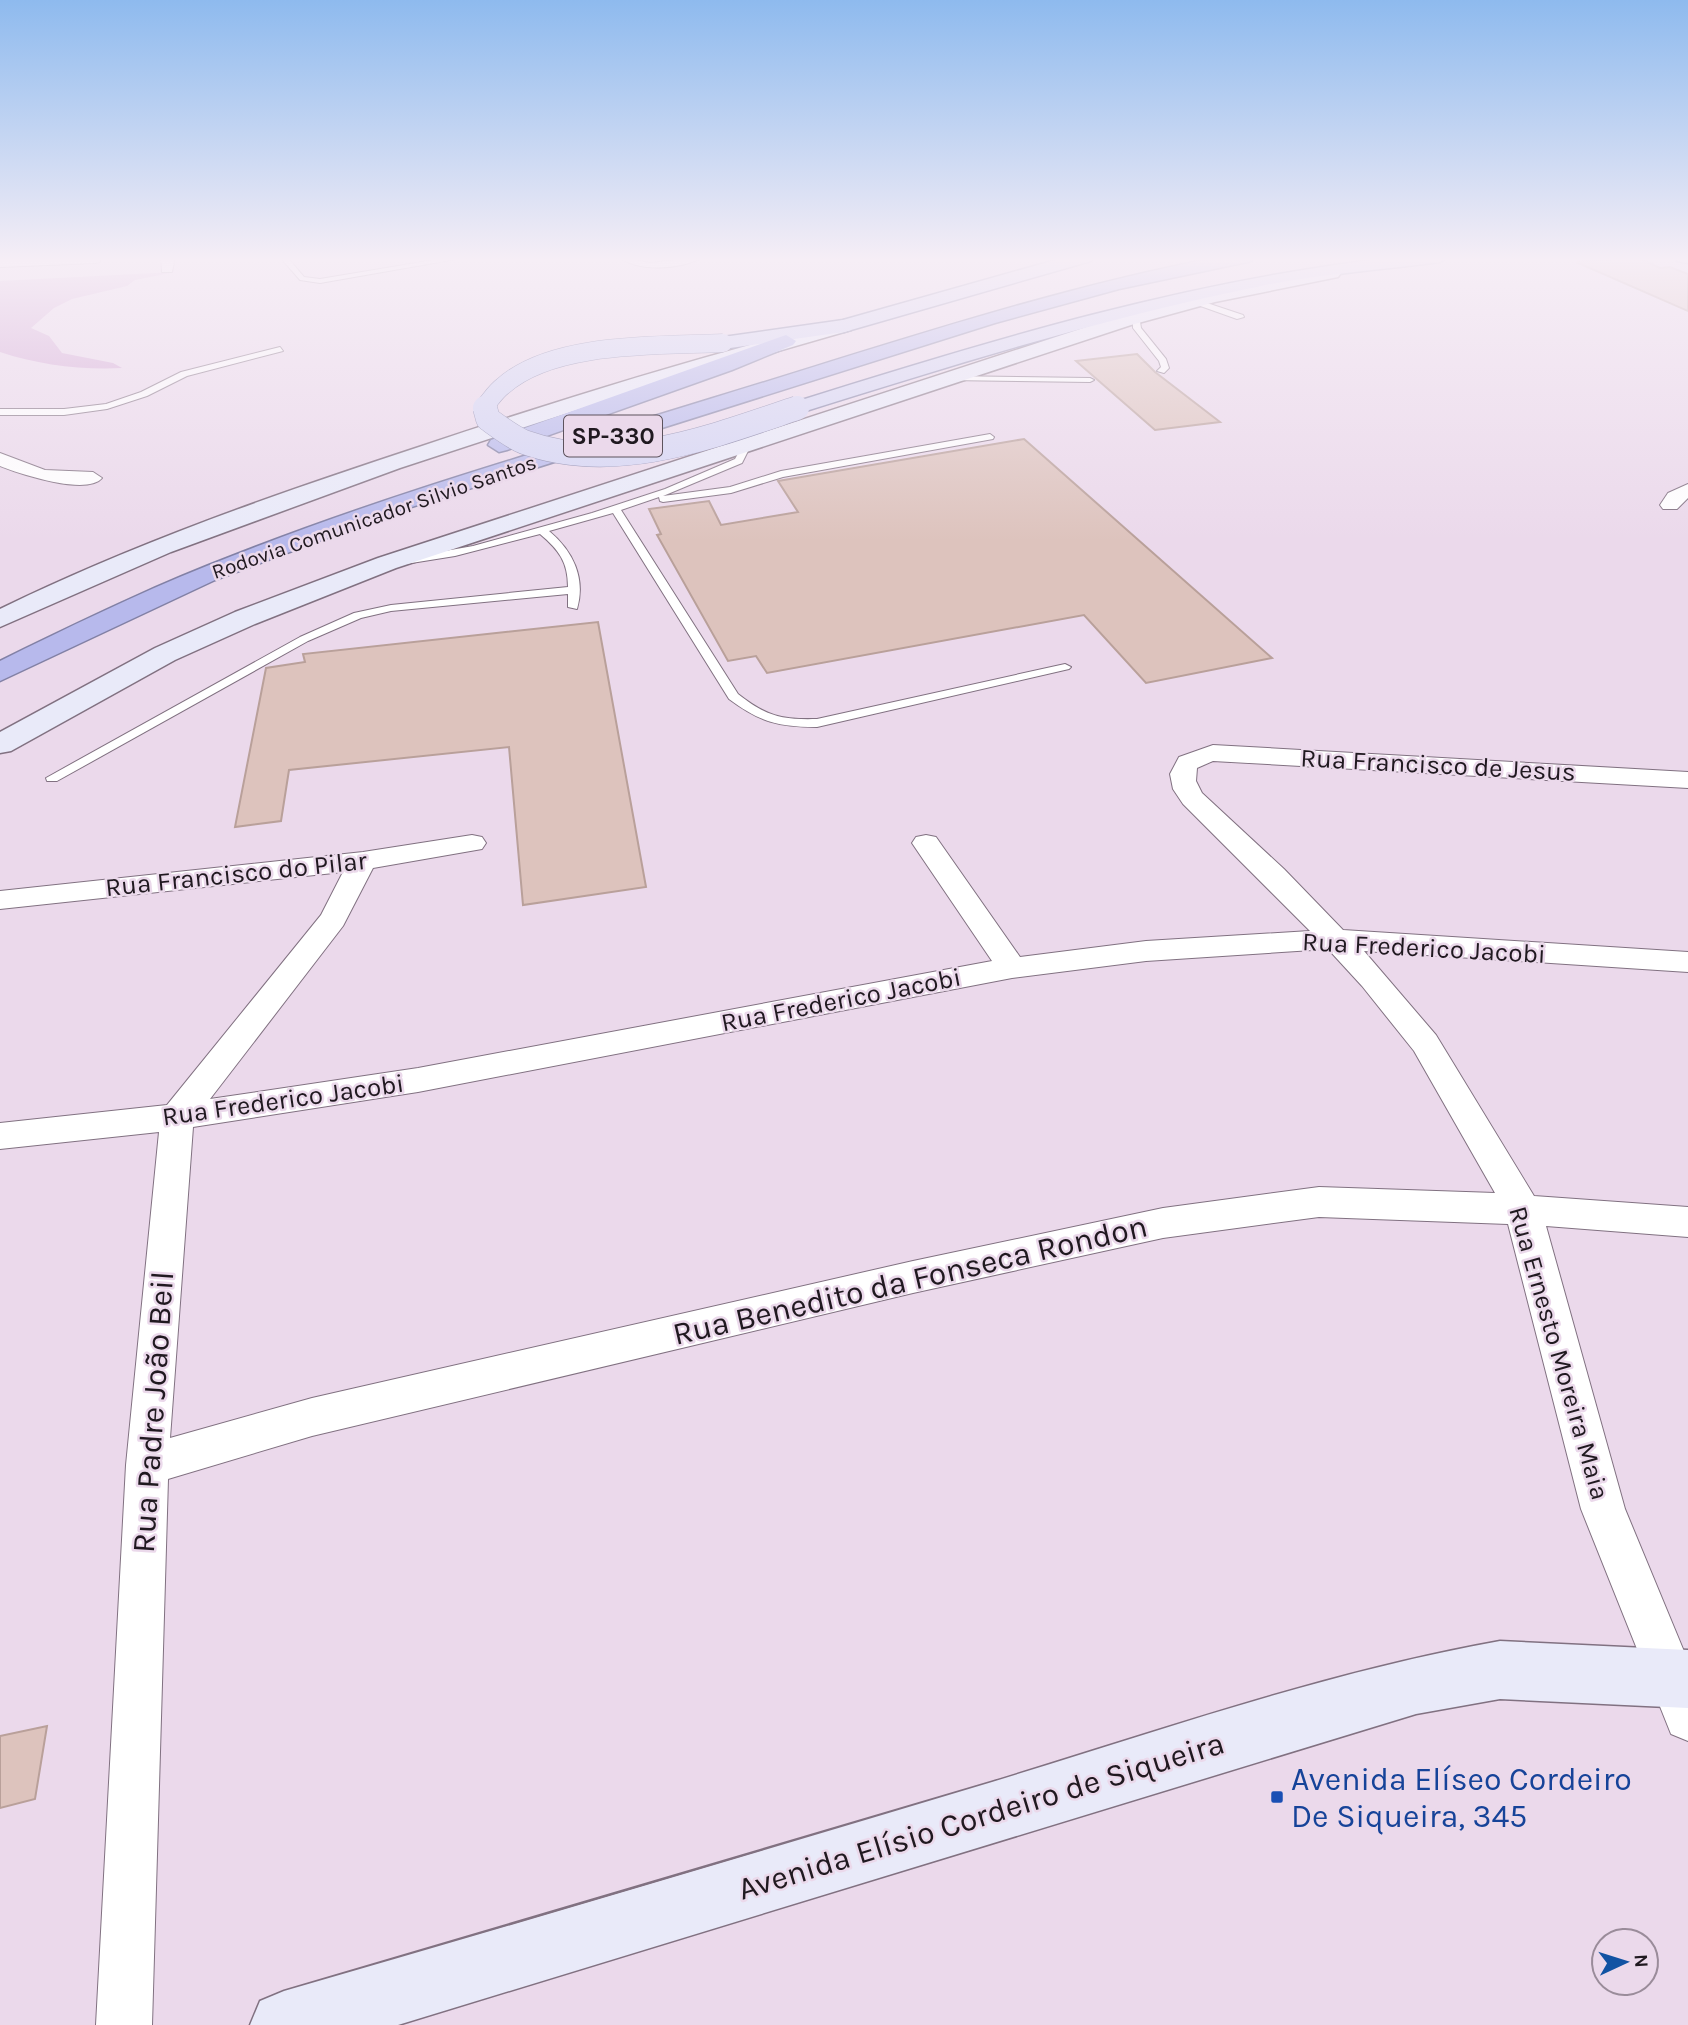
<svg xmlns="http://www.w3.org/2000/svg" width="1688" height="2025" font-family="Karla,sans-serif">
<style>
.green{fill:#d4a9d5}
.building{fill:#ddc3bd;stroke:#b9a09a;stroke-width:2}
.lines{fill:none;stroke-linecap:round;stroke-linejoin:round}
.lane-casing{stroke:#817181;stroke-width:2}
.street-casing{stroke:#817181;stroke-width:2}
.secondary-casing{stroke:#817181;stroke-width:3}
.primary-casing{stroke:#8281a5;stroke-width:3}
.highway-casing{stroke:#8281a5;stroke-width:3}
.lane{fill:#fff;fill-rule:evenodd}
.street{fill:#fff;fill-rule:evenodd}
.secondary{fill:#e9eaf9;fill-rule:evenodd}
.primary{fill:#d4d5f4;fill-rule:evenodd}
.highway{fill:#b7b9ec;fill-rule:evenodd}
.primary-bridge-far1-casing{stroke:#8281a5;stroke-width:19;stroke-linecap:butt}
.primary-bridge-casing{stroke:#8281a5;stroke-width:25;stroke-linecap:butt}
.primary-bridge-far1{stroke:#d4d5f4;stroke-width:18}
.primary-bridge{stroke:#d4d5f4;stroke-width:24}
.transit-dot{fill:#1a4fb4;stroke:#ebd9eb;stroke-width:2.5}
.labels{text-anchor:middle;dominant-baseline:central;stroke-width:5;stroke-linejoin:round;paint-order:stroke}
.far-street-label{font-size:21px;fill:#201920;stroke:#ebd9eb}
.shield{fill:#ebd9eb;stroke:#5d535d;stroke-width:2}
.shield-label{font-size:24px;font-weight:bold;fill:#201920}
.street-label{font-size:26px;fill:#201920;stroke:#ebd9eb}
.near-street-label{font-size:32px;fill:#201920;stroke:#ebd9eb}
.near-transit-label{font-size:32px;fill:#164399;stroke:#ebd9eb;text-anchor:start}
</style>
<rect width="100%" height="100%" fill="#ebd9eb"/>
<!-- green -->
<path class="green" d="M 175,272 L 135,280 L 127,286 L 72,299 L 54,308 L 31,328 L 49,336 L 62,353 L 113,363 L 122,368 C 81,370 39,365 0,352 L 0,281 Z"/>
<!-- building -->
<g class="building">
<polygon points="1636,257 1660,268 1670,267 1688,274 1688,311 1576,262"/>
<polygon points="1137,354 1155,372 1220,422 1155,430 1076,361"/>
<polygon points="1024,439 1272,658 1146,683 1084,615 767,673 756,656 728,661 657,535 661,534 649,509 709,501 721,525 798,512 778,481"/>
<polygon points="598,622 646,887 523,905 509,747 289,770 281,821 235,827 266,668 305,662 303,654"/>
<polygon points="47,1726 35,1799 0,1808 0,1736"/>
</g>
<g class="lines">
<defs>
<g id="lane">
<polygon points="280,257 287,257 304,277 320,279 452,257 468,257 320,283 300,280"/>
<path d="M 618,257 L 650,263 L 704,257 C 680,269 641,273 618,257 Z"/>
<polygon points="1195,299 1243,315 1244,317 1237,319 1192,303"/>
<polygon points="1133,315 1139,315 1141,328 1166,359 1169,368 1164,373 1157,371 1161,367 1159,361 1133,328"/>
<polygon points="280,347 283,351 187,376 147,396 107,409 64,415 0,415 0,409 64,409 106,404 141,392 181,372"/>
<polygon points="945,376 1090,378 1094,380 1090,382 948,380 945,380"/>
<path d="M 990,434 L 994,437 L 993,439 L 783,477 L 731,493 L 663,502 L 660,501 L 659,497 L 621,510 L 738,694 C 766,716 781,720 817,719 L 1065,664 L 1071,667 L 1069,669 L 817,727 C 778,727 760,722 729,699 L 613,513 L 549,531 C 573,551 586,578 577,609 L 568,607 L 568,594 L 391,611 L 361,618 L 308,641 L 57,781 L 47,781 L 46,778 L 300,637 L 354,613 L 391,605 L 568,587 C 568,562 559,550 540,534 L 455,556 L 399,565 L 394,562 L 395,560 L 473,546 L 592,513 L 665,489 L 735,459 L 744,443 L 748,440 L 752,443 L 742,463 L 663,496 L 730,487 L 781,471 Z"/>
</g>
<g id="street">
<polygon points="101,257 100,262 95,263 0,267 0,259"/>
<polygon points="161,257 175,257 172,272 162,272"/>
<path d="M 0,453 L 45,470 L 93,472 L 102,478 C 87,496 20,474 0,466 Z"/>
<polygon points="1688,484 1688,498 1677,509 1663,509 1660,505 1668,493"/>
<path d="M 1213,745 L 1688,772 L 1688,788 L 1213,761 L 1197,768 L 1196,781 L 1202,793 L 1284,869 L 1343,930 L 1688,952 L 1688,972 L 1364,951 L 1436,1035 L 1534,1196 L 1688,1207 L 1688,1237 L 1546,1226 L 1625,1509 L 1688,1661 L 1688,1741 L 1671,1734 L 1581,1509 L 1508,1224 L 1319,1217 L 1163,1238 L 913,1293 L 312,1436 L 168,1479 L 152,2025 L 96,2025 L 126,1465 L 159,1132 L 0,1149 L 0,1123 L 167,1105 L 321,915 L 343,872 L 0,909 L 0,891 L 363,852 L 472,835 L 482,837 L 486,843 L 482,849 L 373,868 L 343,926 L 210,1099 L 418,1068 L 992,961 L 912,843 L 916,837 L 926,835 L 936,837 L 1020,957 L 1146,941 L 1310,931 L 1183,804 L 1173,789 L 1170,774 L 1179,757 ZM 1328,949 L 1362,986 L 1414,1051 L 1495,1193 L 1319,1187 L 1163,1208 L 913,1261 L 312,1398 L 170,1438 L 193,1127 L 418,1092 L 1012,978 L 1146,961 Z"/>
</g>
<g id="secondary">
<polygon points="1332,268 1341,273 1338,277 1215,302 1131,325 396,568 255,624 175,660 11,751 0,753 0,732 155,648 235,612 378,558 1117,317 1213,292"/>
<path d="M 844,320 L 851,322 L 853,326 L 851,330 L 592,405 L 400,468 L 171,552 L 0,627 L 0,609 C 135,543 276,494 419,447 C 559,400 701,356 844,320 Z"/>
<path d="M 1500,1641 L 1688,1650 L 1688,1708 L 1500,1699 L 1416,1714 L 398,2025 L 250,2025 L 260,2001 L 284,1991 C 520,1923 756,1853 992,1782 C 1159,1731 1327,1672 1500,1641 Z"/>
</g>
<g id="primary">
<polygon points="1066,257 1093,257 1091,261 844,332 723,349 713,343 723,337 843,320"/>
<path d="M 1397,257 L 1448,257 L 1440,262 C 1380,270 1320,274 1261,286 C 1107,317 956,364 806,411 L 792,411 L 789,407 L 792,403 C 991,340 1189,280 1397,257 Z"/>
<polygon points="1675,257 1688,257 1688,263 1677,261"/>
</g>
<g id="highway">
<path d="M 1219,257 L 1254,257 L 1252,261 L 1119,289 L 995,323 L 399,511 L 215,580 L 0,681 L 0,661 L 24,649 C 92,616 161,583 232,556 C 389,494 552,448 713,398 C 881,347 1047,290 1219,257 Z"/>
<polygon points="786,335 796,341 793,345 732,370 507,450 499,452 488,445 491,440"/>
</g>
</defs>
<!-- lane casing -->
<use href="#lane" class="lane-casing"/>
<!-- street casing -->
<use href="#street" class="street-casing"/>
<!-- secondary casing -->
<use href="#secondary" class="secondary-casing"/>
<!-- primary casing -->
<use href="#primary" class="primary-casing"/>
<!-- highway casing -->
<use href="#highway" class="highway-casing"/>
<!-- lane -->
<use href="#lane" class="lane"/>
<!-- street -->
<use href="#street" class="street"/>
<!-- secondary -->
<use href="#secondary" class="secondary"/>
<!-- primary -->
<use href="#primary" class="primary"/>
<!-- highway -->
<use href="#highway" class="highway"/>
<defs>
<g id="primary-bridge-far1">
<path d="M 486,410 L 485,406 C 491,399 496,391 503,386 C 553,341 660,346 723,343"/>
<polyline points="792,410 799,407"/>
</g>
<path id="primary-bridge" d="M 485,408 L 488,419 C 499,427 512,437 524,442 C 614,475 711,437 797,408"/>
</defs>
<!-- primary-bridge-far1 casing -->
<use href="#primary-bridge-far1" class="primary-bridge-far1-casing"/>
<!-- primary-bridge casing -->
<use href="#primary-bridge" class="primary-bridge-casing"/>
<!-- primary-bridge-far1 -->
<use href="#primary-bridge-far1" class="primary-bridge-far1"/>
<!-- primary-bridge -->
<use href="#primary-bridge" class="primary-bridge"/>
</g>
<!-- sky -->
<linearGradient id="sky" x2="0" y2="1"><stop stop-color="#8ebaee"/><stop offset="0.48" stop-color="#f6eef6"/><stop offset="1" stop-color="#f6eef6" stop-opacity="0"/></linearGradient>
<rect width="1688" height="541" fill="url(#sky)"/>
<!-- markers -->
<rect class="transit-dot" x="1270" y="1790" width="14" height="14" rx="3.5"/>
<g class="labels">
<!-- far-street labels -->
<g class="far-street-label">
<text transform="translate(374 517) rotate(-19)">Rodovia Comunicador Silvio Santos</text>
</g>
<!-- shield labels -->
<rect class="shield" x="564" y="415.5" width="98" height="41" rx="5"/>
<g class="shield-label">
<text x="613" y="436">SP-330</text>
</g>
<!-- street labels -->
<g class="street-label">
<text transform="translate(1438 765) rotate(3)">Rua Francisco de Jesus</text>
<text transform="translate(236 874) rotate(-6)">Rua Francisco do Pilar</text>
<text transform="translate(1424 948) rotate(3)">Rua Frederico Jacobi</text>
<text transform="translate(841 1000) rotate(-11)">Rua Frederico Jacobi</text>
<text transform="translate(283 1100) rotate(-8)">Rua Frederico Jacobi</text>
<text transform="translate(1559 1353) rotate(74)">Rua Ernesto Moreira Maia</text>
</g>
<!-- near-street labels -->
<g class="near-street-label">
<text transform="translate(910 1280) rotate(-13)">Rua Benedito da Fonseca Rondon</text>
<text transform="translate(153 1412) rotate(-86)">Rua Padre João Beil</text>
<text transform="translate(981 1816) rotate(-17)">Avenida Elísio Cordeiro de Siqueira</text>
</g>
<!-- near-transit labels -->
<g class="near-transit-label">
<text x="1291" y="1779">Avenida Elíseo Cordeiro<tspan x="1291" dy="37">De Siqueira, 345</tspan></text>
</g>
</g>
<!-- north arrow -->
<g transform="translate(1625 1962) rotate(86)"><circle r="33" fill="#ebd9eb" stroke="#9a8c9a" stroke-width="2"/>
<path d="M0-5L12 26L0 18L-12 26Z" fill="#1153a3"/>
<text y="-10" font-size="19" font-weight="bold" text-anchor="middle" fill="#201920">N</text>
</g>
</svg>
